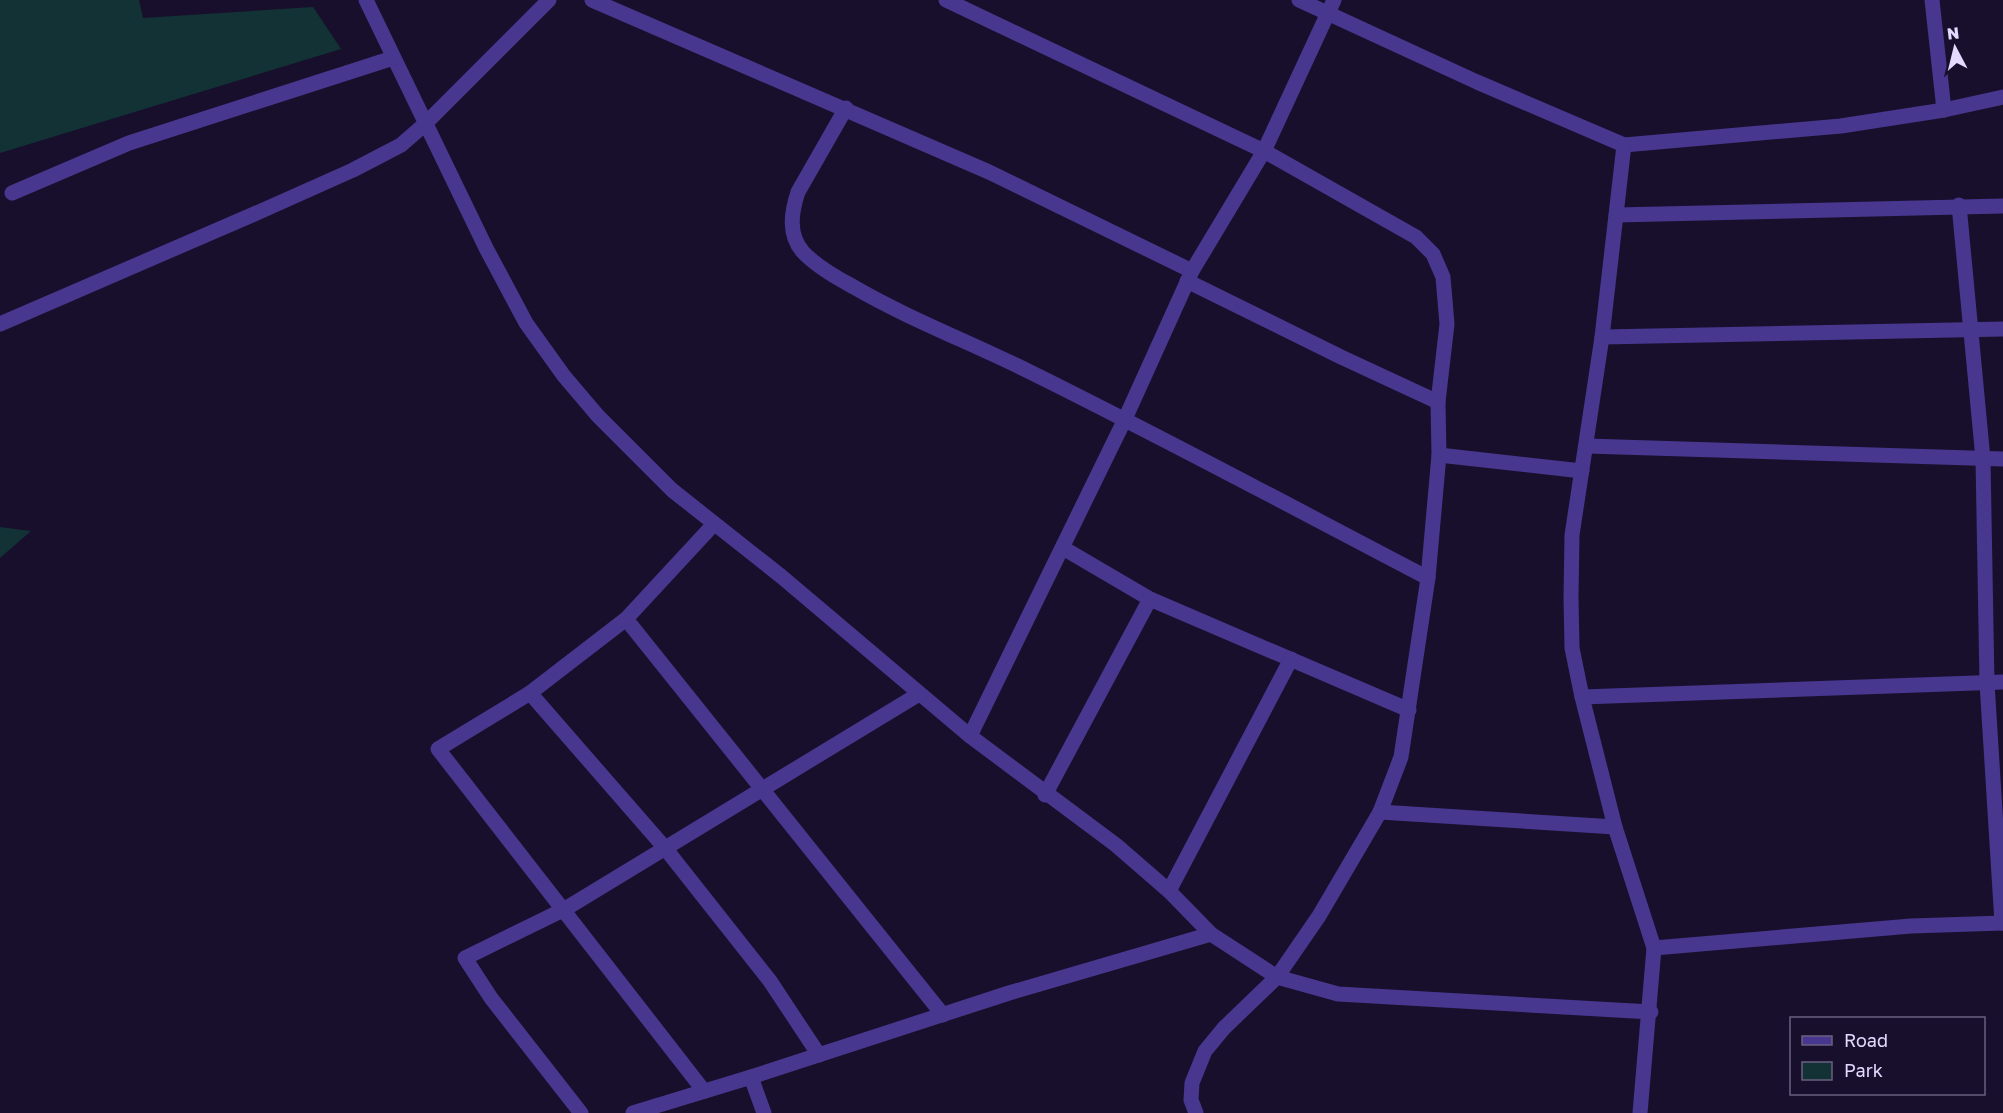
<svg xmlns="http://www.w3.org/2000/svg" width="2003" height="1113" font-family="'Golos Text',sans-serif">
<style>
.green{fill:#123236}
.lines{fill:none;stroke-linecap:round;stroke-linejoin:round}
.street{stroke:#47378e;stroke-width:15}
</style>
<rect width="100%" height="100%" fill="#180f2c"/>
<!-- green -->
<g class="green">
<polygon points="0,0 139,0 143,18 313,7 341,49 0,153"/>
<polygon points="0,527 31,531 0,558"/>
</g>
<g class="lines">
<!-- street -->
<g class="street">
<polyline points="366,0 486,248 526,323 564,376 598,416 672,490 782,577 970,736 1116,845 1169,891 1211,934 1277,977 1338,994 1651,1012"/>
<polyline points="592,0 989,172 1192,271"/>
<polyline points="946,0 1264,151 1416,237 1433,254 1443,277 1447,324 1438,402 1439,455 1428,578 1401,757 1380,812 1319,916 1277,977 1224,1028 1205,1051 1192,1083 1191,1100 1196,1113"/>
<polyline points="1299,0 1477,82 1624,145 1841,126 1944,110 2003,97"/>
<polyline points="1932,0 1944,110"/>
<path d="M 846,108 L 798,192 C 791,213 788,235 803,252 C 816,266 835,277 852,286 C 907,318 967,341 1024,369 C 1160,436 1294,508 1428,578"/>
<polyline points="1624,145 1602,337 1572,535 1571,597 1572,648 1582,697 1615,827 1654,948 1640,1113"/>
<polyline points="12,193 129,143 393,58"/>
<polyline points="1959,205 1983,459 1987,683 2002,923"/>
<polyline points="1616,215 2003,206"/>
<polyline points="1187,281 1341,357 1438,402"/>
<polyline points="0,324 252,215 353,170 401,145 425,124 549,0"/>
<polyline points="1602,337 2003,329"/>
<polyline points="1587,446 2003,459"/>
<polyline points="1439,455 1582,471"/>
<polyline points="1063,548 1150,599 1409,710"/>
<polyline points="626,619 943,1015"/>
<polyline points="530,693 665,848 770,981 819,1055"/>
<polyline points="1582,697 2003,682"/>
<polyline points="970,736 1125,419 1192,271 1264,151 1334,0"/>
<polyline points="1045,795 1150,599"/>
<polyline points="1380,812 1615,827"/>
<polyline points="1169,891 1291,659"/>
<polyline points="1654,948 1911,926 2003,923"/>
<polyline points="751,1077 764,1113"/>
<polyline points="704,1091 438,749 530,693 626,619 714,524"/>
<polyline points="581,1113 491,998 465,958 565,909 919,694"/>
<polyline points="633,1113 751,1077 1009,993 1211,934"/>
</g>
</g>
<!-- legend -->
<rect x="1790" y="1017" width="195" height="78" fill="#180f2c" stroke="#696080" stroke-width="1.5"/>
<rect x="1802" y="1036" width="30" height="9" fill="#47378e" stroke="#696080" stroke-width="1.5"/>
<text x="1844" y="1047" font-size="18" fill="#e3daff">Road</text>
<rect x="1802" y="1062" width="30" height="18" fill="#123236" stroke="#696080" stroke-width="1.5"/>
<text x="1844" y="1077" font-size="18" fill="#e3daff">Park</text>
<!-- north arrow -->
<g transform="translate(1955 48) rotate(353)" stroke="#180f2c" stroke-width="4.5" paint-order="stroke">
<path d="M0-4.5L10 22L0 15L-10 22Z" fill="#e3daff"/>
<text y="-9" font-size="16" font-weight="bold" text-anchor="middle" fill="#e3daff">N</text>
</g>
</svg>
